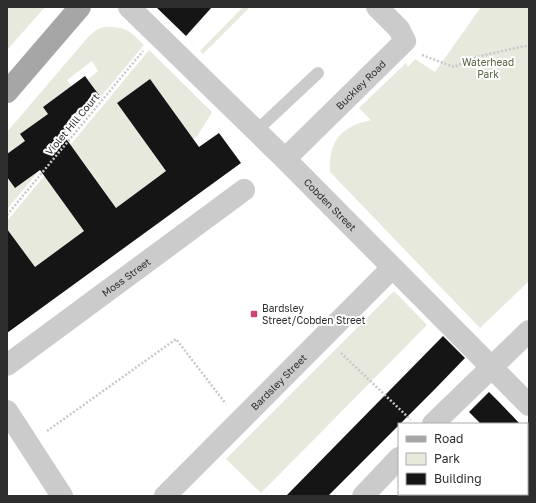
<svg xmlns="http://www.w3.org/2000/svg" width="536" height="503" font-family="'Golos Text',sans-serif">
<style>
.green{fill:#e7e9dd;fill-rule:evenodd}
.building{fill:#151515}
.lines{fill:none;stroke-linecap:round;stroke-linejoin:round}
.path{stroke:#c8c8c8;stroke-width:2.5;stroke-dasharray:2 2;stroke-linecap:butt}
.service{stroke:#cbcbcb;stroke-width:12}
.minor{stroke:#cbcbcb;stroke-width:22}
.primary{stroke:#a6a6a6;stroke-width:22}
.poi-dot{fill:#cf456f;stroke:#fff;stroke-width:1.5}
.labels{text-anchor:middle;dominant-baseline:central;stroke-width:4;stroke-linejoin:round;paint-order:stroke}
.park-label{font-size:10px;fill:#596441;stroke:#fff}
.street-label{font-size:10px;fill:#2e2e2e;stroke:#fff}
.poi-label{font-size:10px;fill:#2e2e2e;stroke:#fff;text-anchor:start}
</style>
<rect width="100%" height="100%" fill="#fff"/>
<!-- green -->
<g class="green">
<polygon points="7,7 45,7 7,50"/>
<polygon points="243,7 250,7 203,54 200,51"/>
<path d="M 481,7 L 529,7 L 529,281 L 480,328 L 330,172 C 328,141 342,126 371,120 L 359,108 L 406,63 L 408,67 L 415,59 L 435,72 Z"/>
<path d="M 104,27 C 126,27 128,29 144,45 L 7,209 L 7,177 L 15,188 L 29,178 L 7,154 L 7,132 L 89,36 L 96,30 ZM 92,61 L 98,71 L 88,79 L 99,95 L 85,105 L 67,80 ZM 68,89 L 64,106 L 61,133 L 43,107 ZM 45,116 L 38,160 L 20,135 Z"/>
<polygon points="149,50 212,112 198,135 193,139 150,79 117,103 166,171 116,208 80,157 58,160"/>
<polygon points="54,164 84,231 35,267 7,229 7,221"/>
<polygon points="394,291 427,325 261,493 226,459"/>
</g>
<!-- building -->
<g class="building">
<polygon points="156,7 212,7 186,36"/>
<polygon points="85,76 99,95 71,116 76,123 62,133 116,208 166,171 117,103 150,79 199,147 219,133 241,163 7,333 7,229 35,267 84,231 40,170 15,188 7,177 7,154 25,141 20,134 48,114 43,107"/>
<polygon points="443,336 465,358 434,390 328,496 286,496"/>
<polygon points="489,392 501,404 520,424 481,424 469,412"/>
</g>
<g class="lines">
<!-- path -->
<g class="path">
<polyline points="422,55 454,67 480,56 525,46 529,47"/>
<polyline points="7,215 143,51"/>
<polyline points="341,353 411,420"/>
<polyline points="47,431 176,339 226,404"/>
<polyline points="504,494 506,496"/>
</g>
<!-- service -->
<polyline class="service" points="256,131 318,73"/>
<!-- minor -->
<g class="minor">
<path id="s1" d="M 129,7 L 285,159 L 529,405"/>
<path id="s2" d="M 285,159 L 405,41 L 399,29 L 377,7"/>
<path id="s3" d="M 7,365 L 244,190"/>
<polyline points="7,411 62,496"/>
<polyline points="433,424 529,331"/>
<path id="s4" d="M 165,496 L 392,268"/>
<polyline points="363,496 399,458"/>
</g>
<!-- primary -->
<polyline class="primary" points="7,92 80,7"/>
</g>
<!-- markers -->
<rect class="poi-dot" x="250" y="310" width="8" height="8" rx="2"/>
<g class="labels">
<!-- park labels -->
<g class="park-label">
<text x="488" y="62">Waterhead<tspan x="488" dy="12">Park</tspan></text>
</g>
<!-- street labels -->
<g class="street-label">
<text stroke="none"><textPath href="#s2" startOffset="106">Buckley Road</textPath></text>
<text transform="translate(72 124) rotate(-50)">Violet Hill Court</text>
<text stroke="none"><textPath href="#s1" startOffset="282">Cobden Street</textPath></text>
<text stroke="none"><textPath href="#s3" startOffset="148">Moss Street</textPath></text>
<text stroke="none"><textPath href="#s4" startOffset="161">Bardsley Street</textPath></text>
</g>
<!-- poi labels -->
<g class="poi-label">
<text x="262" y="308">Bardsley<tspan x="262" dy="12">Street/Cobden Street</tspan></text>
</g>
</g>
<!-- border -->
<rect width="536" height="503" fill="none" stroke="#2e2e2e" stroke-width="16"/>
<!-- legend -->
<rect x="398" y="423" width="130" height="72" fill="#ffffff" stroke="#ababab"/>
<rect x="406" y="436" width="20" height="6" fill="#a6a6a6" stroke="#ababab"/>
<text x="434" y="443" font-size="12" fill="#2e2e2e">Road</text>
<rect x="406" y="453" width="20" height="12" fill="#e7e9dd" stroke="#ababab"/>
<text x="434" y="463" font-size="12" fill="#2e2e2e">Park</text>
<rect x="406" y="473" width="20" height="12" fill="#151515" stroke="#ababab"/>
<text x="434" y="483" font-size="12" fill="#2e2e2e">Building</text>
</svg>
